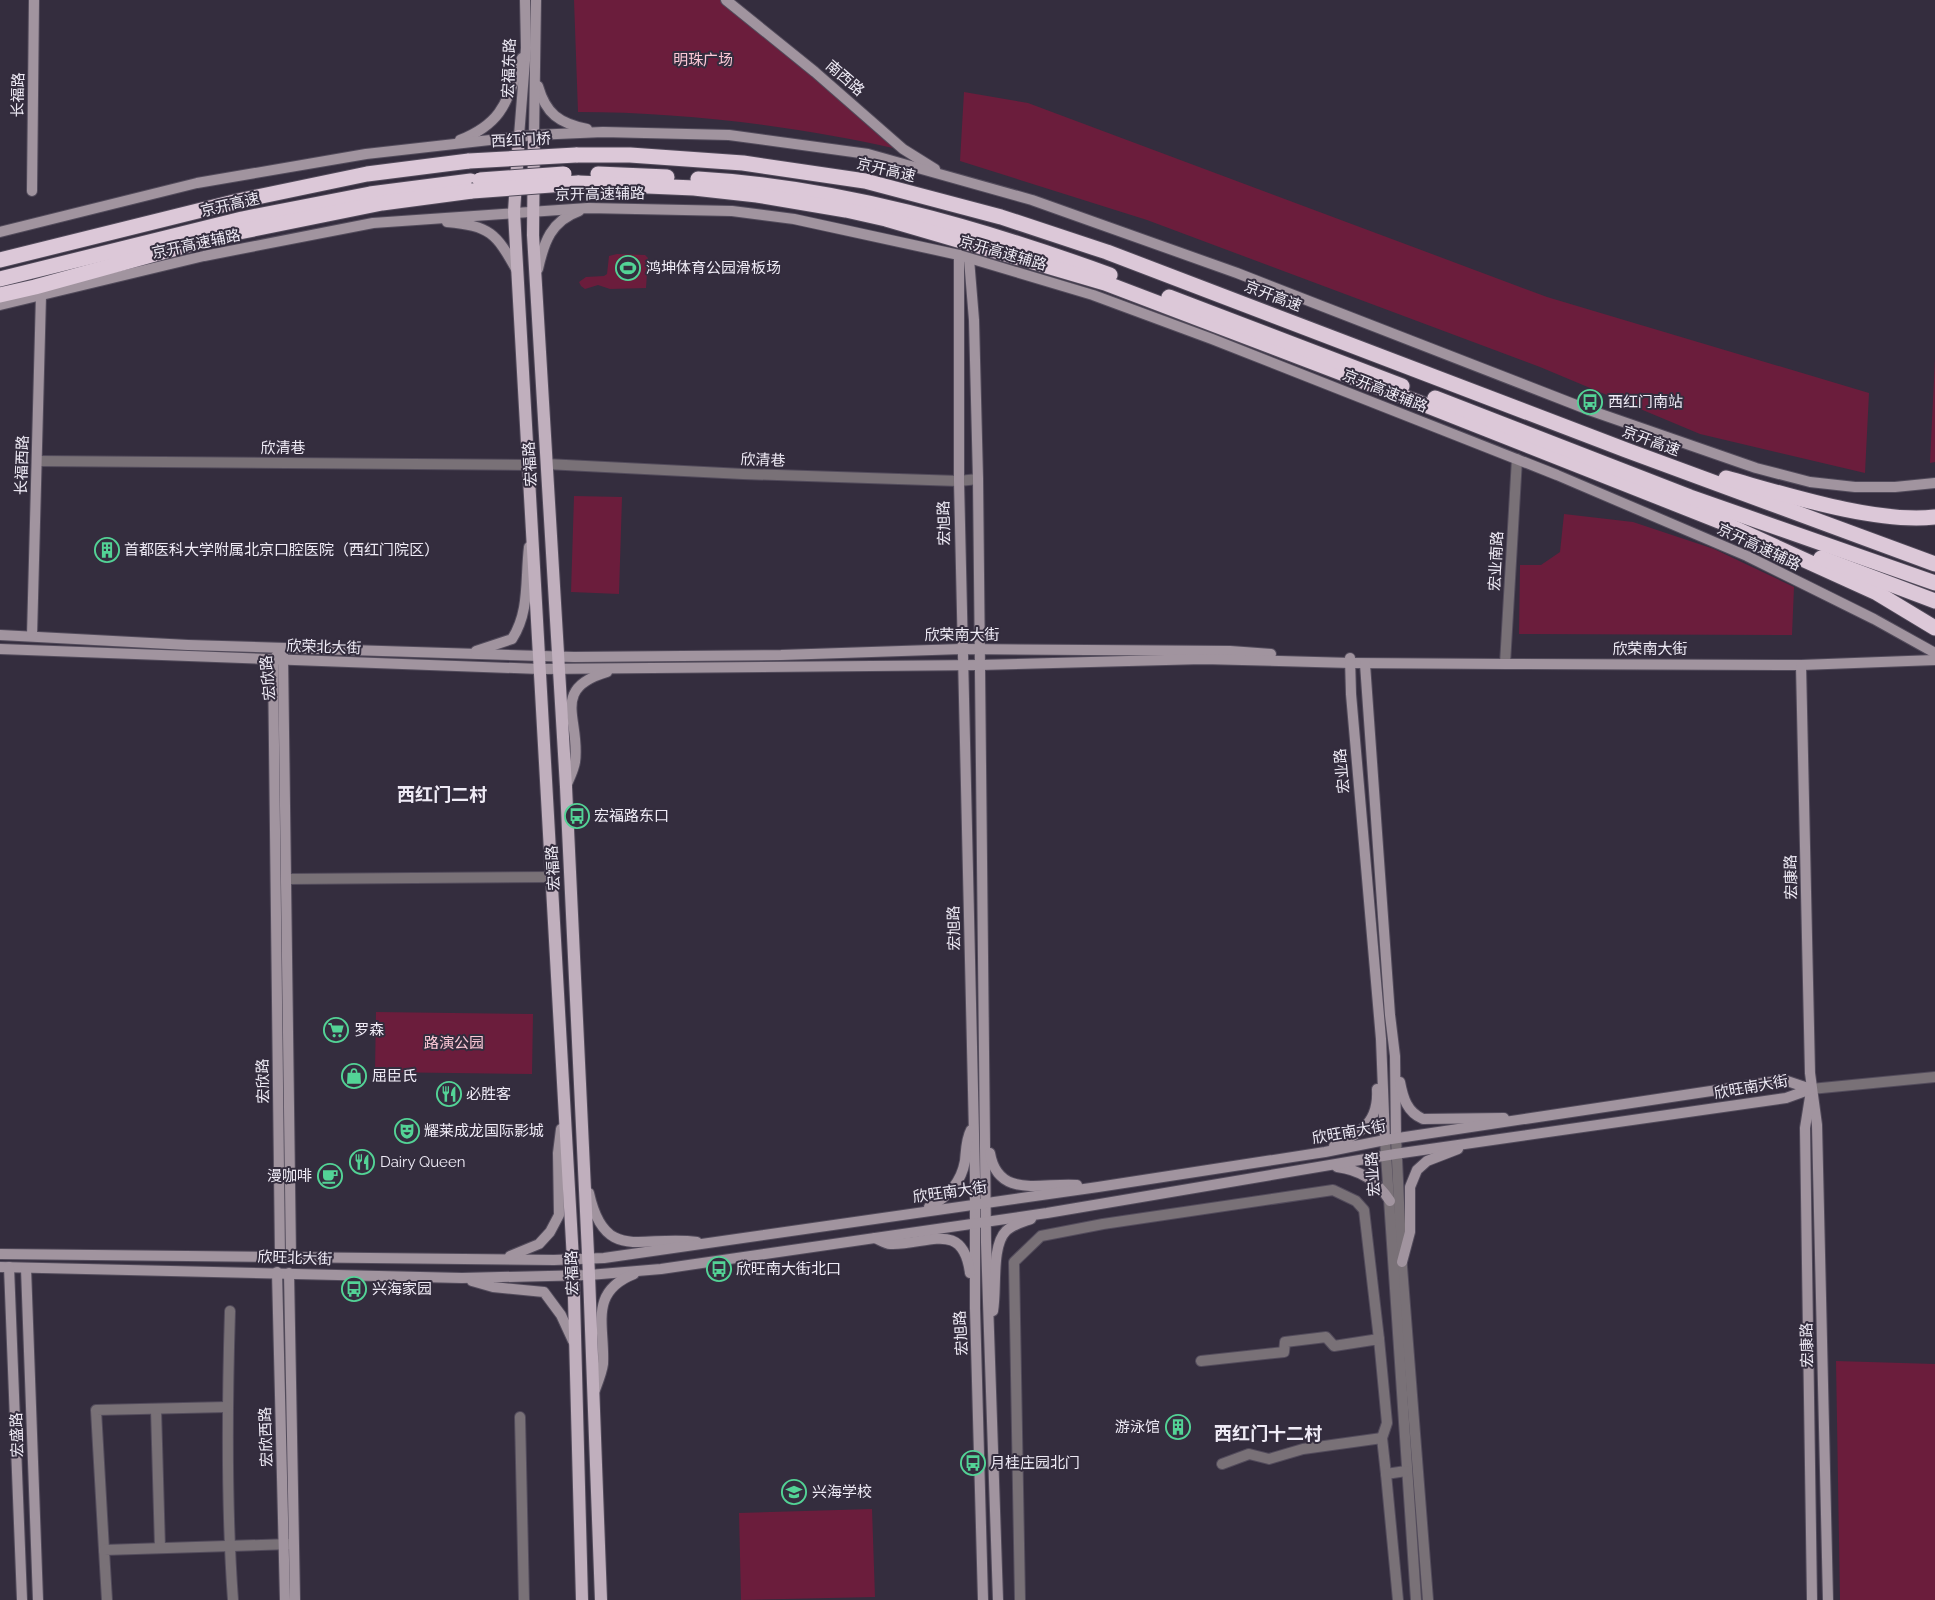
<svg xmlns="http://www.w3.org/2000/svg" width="1935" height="1600" font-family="Raleway,'Noto Sans SC',sans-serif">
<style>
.green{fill:#6b1d3c}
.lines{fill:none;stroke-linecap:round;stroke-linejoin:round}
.street-casing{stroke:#524b5b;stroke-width:12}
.secondary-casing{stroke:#524b5b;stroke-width:12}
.primary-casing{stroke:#524b5b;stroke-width:14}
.highway-casing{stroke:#524b5b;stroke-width:17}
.street{stroke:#797177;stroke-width:10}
.secondary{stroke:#a1949f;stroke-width:10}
.primary{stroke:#c0afbd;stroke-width:12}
.highway{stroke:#dcc8d8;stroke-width:15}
.highway-bridge-casing{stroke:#524b5b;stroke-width:17;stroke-linecap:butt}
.highway-bridge{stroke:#dcc8d8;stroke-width:15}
.labels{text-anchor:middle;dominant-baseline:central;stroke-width:4;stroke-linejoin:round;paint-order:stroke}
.park-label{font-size:15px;fill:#fcc8d6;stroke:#342d3e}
.street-label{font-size:15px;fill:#efebf6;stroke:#342d3e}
.poi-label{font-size:15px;fill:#efebf6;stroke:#342d3e;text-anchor:start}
.quarter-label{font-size:18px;font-weight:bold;fill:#efebf6;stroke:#342d3e}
</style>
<rect width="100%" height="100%" fill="#342d3e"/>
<!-- green -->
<g class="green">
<path d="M 574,0 L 724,0 L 897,149 C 795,126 683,112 578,112 Z"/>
<polygon points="964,92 1028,103 1547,297 1869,393 1865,473 1700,434 1540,367 1147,220 960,161"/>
<polygon points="617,254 645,255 648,258 646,288 610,289 598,285 585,289 581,286 579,282 586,277 604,276 607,274 609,256"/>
<polygon points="1935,358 1935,462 1930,463"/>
<polygon points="574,496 622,497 619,594 571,592"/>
<polygon points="1564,514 1633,522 1714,549 1794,587 1792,635 1519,634 1520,565 1541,565 1560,552"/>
<polygon points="376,1012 533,1014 532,1074 375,1072"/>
<polygon points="1836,1361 1935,1364 1935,1600 1840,1600"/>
<polygon points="872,1509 875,1597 741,1600 739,1513"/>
</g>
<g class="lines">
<defs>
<g id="street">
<polyline points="37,461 530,465"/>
<polyline points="546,464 743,474 959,481 978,479"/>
<polyline points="1505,664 1517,459"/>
<polyline points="287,879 552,877"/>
<polyline points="1811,1089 1935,1077"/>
<polyline points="1396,1138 1402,1267 1428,1600"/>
<polyline points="1385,1140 1416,1600"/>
<path d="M 230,1311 C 227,1407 226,1504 233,1600"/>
<polyline points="1201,1361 1284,1352 1285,1342 1326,1337 1334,1346 1379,1339 1387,1423 1382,1438"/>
<polyline points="156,1409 160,1548"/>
<polyline points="520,1417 524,1600"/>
<polyline points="1222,1464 1249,1454 1269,1459 1303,1449 1382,1438 1386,1474 1406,1471"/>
<polyline points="1386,1474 1398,1600"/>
<polyline points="104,1550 96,1410 227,1407"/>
<polyline points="107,1600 104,1550 291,1544"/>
<polyline points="1020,1600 1014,1262 1041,1236 1103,1224 1333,1190 1356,1201 1364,1210 1379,1339"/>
</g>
<g id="secondary">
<polyline points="726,0 815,72 903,149 935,169"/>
<path d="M 538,86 C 546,114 559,123 587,129"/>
<polyline points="534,135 536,0"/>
<polyline points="519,136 526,48 525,0"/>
<path d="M 460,140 C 505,122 507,99 522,58"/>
<polyline points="32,191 34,0"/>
<path d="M 447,222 C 490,226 496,233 516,269"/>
<polyline points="0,232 197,183 366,154 534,135 603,132 729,135 868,154 1032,200 1237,273 1589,410 1756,468 1810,482 1855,487 1895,487 1935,483"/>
<polyline points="959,255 959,481 975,1177 975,1308 983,1600"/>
<polyline points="969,259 974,320 978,479 986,1242 998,1600"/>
<path d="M 538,269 C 544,242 551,221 579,211"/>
<polyline points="0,305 204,256 373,223 588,208 732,211 794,219 959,255 1093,295 1212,339 1557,475 1747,556 1874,619 1935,653"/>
<polyline points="0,635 188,645 574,657 781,655 962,649 1230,651 1271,654"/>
<polyline points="32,636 41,295"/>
<polyline points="0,649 540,669 980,665 1203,659 1351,663 1505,664 1801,665 1935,660"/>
<path d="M 476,651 L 512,639 C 530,611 525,580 529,547"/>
<polyline points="277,655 273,660 280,1257"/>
<polyline points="283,655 291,1258"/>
<polyline points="1350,658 1351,694 1381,1039 1385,1140"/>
<polyline points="1365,664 1390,1015 1395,1056 1396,1138"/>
<polyline points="1801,665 1810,1073 1817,1125 1828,1600"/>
<path d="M 567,784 C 570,777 574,769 575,762 C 581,720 549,689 607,672"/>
<path d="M 1400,1082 C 1403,1098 1407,1112 1423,1119 L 1504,1118"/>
<polyline points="1810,1097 1805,1128 1812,1600"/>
<path d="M 1334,1146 C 1361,1132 1379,1123 1377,1089"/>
<path d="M 990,1153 C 998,1200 1043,1182 1077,1185"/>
<path d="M 1337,1167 C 1361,1170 1377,1181 1390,1201"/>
<path d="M 589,1193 C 605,1265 643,1234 697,1242"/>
<path d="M 929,1207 C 948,1197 961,1183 965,1161 C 966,1151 966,1139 971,1130"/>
<path d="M 875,1238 C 880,1240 885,1244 890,1244 C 925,1246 963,1218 970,1273"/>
<polyline points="0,1254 554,1260 604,1258 1098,1187 1325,1152 1385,1140 1784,1080 1811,1089 1786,1098 1395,1154 1047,1213 661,1269 589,1275 462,1278 0,1267"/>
<polyline points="510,1256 539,1244 550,1232 559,1215 558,1153 561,1129"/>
<polyline points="1402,1262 1410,1232 1410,1187 1417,1170 1427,1161 1458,1149"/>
<polyline points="9,1267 22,1600"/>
<polyline points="26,1268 38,1600"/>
<polyline points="277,1272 285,1600"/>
<polyline points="289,1273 295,1600"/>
<polyline points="472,1281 493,1287 544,1292 561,1315 573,1341"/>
<path d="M 993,1311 C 997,1289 991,1246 1006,1231 C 1012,1225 1023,1222 1031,1219"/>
<path d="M 595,1390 C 598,1382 602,1372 603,1364 C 605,1326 588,1292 634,1274"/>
</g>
<g id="primary">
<polyline points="534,135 533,235 566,787 589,1275 601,1600"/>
<polyline points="519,136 514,212 573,1260 582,1600"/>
</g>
<g id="highway">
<polyline points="576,155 630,155 743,163 865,181 1001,217 1107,252 1626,450 1935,564"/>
<polyline points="598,174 667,177"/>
<path d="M 698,179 C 839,187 978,227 1110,275"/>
<polyline points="578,183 694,188 757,195 846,210 886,219 1105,283 1428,406 1719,521 1877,593 1935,628"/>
<polyline points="0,260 238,201 367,174 469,161"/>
<polyline points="0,279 242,219 370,194 471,181"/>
<polyline points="0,295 35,287 224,235 382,203 472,191"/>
<polyline points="1169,297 1402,386"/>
<polyline points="1435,398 1690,497 1935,583"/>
<path d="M 1726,478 C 1784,494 1876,524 1935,517"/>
<polyline points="1821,558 1935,601"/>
</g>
</defs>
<!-- street casing -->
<use href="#street" class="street-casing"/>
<!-- secondary casing -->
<use href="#secondary" class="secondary-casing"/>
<!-- primary casing -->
<use href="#primary" class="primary-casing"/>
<!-- highway casing -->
<use href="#highway" class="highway-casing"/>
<!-- street -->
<use href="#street" class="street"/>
<!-- secondary -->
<use href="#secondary" class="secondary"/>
<!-- primary -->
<use href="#primary" class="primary"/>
<!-- highway -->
<use href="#highway" class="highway"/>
<defs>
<g id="highway-bridge">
<polyline points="469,161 576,155"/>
<polyline points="480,180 564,174"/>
<polyline points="472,191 578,183"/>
</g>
</defs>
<!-- highway-bridge casing -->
<use href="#highway-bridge" class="highway-bridge-casing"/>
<!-- highway-bridge -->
<use href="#highway-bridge" class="highway-bridge"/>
</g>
<!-- icons -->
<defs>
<symbol id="stadium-ring" viewBox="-11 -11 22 22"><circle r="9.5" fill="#342d3e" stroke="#53d396" stroke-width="1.5"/><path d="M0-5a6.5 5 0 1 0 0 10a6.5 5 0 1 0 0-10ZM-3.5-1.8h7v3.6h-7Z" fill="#53d396"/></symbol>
<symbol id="bus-ring" viewBox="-11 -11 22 22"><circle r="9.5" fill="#342d3e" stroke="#53d396" stroke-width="1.5"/><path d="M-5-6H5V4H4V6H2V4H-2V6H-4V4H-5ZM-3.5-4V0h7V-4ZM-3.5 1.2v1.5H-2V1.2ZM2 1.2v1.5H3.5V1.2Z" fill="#53d396"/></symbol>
<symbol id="building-ring" viewBox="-11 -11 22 22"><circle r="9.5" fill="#342d3e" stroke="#53d396" stroke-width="1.5"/><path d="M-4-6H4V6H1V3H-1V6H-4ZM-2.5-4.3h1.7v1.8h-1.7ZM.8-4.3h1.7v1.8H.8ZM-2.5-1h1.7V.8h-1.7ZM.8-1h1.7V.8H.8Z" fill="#53d396"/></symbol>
<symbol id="supermarket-ring" viewBox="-11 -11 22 22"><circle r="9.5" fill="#342d3e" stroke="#53d396" stroke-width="1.5"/><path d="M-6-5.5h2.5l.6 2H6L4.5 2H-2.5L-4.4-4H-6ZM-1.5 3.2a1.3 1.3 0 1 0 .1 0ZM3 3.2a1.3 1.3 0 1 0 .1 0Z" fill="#53d396"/></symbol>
<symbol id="shop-ring" viewBox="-11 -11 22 22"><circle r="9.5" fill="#342d3e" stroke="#53d396" stroke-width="1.5"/><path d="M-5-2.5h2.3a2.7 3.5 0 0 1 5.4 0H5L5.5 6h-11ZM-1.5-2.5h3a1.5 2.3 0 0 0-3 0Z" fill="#53d396"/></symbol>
<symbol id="restaurant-ring" viewBox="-11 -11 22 22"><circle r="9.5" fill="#342d3e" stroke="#53d396" stroke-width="1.5"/><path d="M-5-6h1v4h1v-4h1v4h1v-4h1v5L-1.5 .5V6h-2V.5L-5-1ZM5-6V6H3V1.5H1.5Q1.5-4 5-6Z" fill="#53d396"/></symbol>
<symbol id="theatre-ring" viewBox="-11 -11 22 22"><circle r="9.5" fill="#342d3e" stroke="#53d396" stroke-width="1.5"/><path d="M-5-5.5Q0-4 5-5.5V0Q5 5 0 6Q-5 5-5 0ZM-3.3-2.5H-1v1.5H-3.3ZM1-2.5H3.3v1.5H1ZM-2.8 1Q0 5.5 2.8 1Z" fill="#53d396"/></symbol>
<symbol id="cafe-ring" viewBox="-11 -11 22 22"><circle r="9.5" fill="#342d3e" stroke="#53d396" stroke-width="1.5"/><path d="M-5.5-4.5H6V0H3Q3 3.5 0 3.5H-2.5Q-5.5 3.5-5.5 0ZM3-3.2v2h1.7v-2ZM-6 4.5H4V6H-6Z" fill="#53d396"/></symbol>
<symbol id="school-ring" viewBox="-11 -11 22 22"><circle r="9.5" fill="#342d3e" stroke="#53d396" stroke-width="1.5"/><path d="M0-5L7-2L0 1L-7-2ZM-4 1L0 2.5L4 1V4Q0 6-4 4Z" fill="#53d396"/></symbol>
</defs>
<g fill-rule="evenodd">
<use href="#stadium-ring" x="614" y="254" width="28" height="28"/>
<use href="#bus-ring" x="1576" y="388" width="28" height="28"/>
<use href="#building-ring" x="93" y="536" width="28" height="28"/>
<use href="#bus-ring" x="563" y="802" width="28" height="28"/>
<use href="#supermarket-ring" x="322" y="1016" width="28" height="28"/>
<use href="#shop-ring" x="340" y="1062" width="28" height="28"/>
<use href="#restaurant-ring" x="435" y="1080" width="28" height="28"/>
<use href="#theatre-ring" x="393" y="1117" width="28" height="28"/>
<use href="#restaurant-ring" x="348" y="1148" width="28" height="28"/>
<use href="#cafe-ring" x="316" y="1162" width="28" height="28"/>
<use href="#bus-ring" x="705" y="1255" width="28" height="28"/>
<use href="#bus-ring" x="340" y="1275" width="28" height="28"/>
<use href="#building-ring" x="1164" y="1413" width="28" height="28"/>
<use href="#bus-ring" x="959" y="1449" width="28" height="28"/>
<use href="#school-ring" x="780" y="1478" width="28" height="28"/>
</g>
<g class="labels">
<!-- park labels -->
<g class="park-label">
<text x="703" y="60">明珠广场</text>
<text x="454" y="1043">路演公园</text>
</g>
<!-- street labels -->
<g class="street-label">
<text transform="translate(509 68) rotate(-88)">宏福东路</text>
<text transform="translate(845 78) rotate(41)">南西路</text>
<text transform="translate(18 95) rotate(-89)">长福路</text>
<text transform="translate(521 140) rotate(-3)">西红门桥</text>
<text transform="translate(886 170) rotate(13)">京开高速</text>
<text transform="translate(600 194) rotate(-1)">京开高速辅路</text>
<text transform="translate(230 205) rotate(-13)">京开高速</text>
<text transform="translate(196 244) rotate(-12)">京开高速辅路</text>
<text transform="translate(1003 253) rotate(16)">京开高速辅路</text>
<text transform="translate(1273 296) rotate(21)">京开高速</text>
<text transform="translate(1385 391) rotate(22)">京开高速辅路</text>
<text transform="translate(1651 441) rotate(20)">京开高速</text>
<text x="283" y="448">欣清巷</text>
<text transform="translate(763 460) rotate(2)">欣清巷</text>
<text transform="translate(530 464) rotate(-93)">宏福路</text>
<text transform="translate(22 465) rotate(-88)">长福西路</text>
<text transform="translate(944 523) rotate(-91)">宏旭路</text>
<text transform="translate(1759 547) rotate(25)">京开高速辅路</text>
<text transform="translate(1496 561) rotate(-87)">宏业南路</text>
<text x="962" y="635">欣荣南大街</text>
<text transform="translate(324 647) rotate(2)">欣荣北大街</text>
<text x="1650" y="649">欣荣南大街</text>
<text transform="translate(268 678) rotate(-95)">宏欣路</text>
<text transform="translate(1342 771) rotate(-95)">宏业路</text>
<text transform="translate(553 868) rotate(-93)">宏福路</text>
<text transform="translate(1791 877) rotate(-91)">宏康路</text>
<text transform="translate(954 928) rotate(-91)">宏旭路</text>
<text transform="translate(263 1081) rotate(-91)">宏欣路</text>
<text transform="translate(1751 1087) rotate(-10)">欣旺南大街</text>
<text transform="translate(1349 1132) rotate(-10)">欣旺南大街</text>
<text transform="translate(1373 1174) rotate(-94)">宏业路</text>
<text transform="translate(950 1192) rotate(-8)">欣旺南大街</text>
<text transform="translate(295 1258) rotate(2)">欣旺北大街</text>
<text transform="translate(572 1273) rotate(-92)">宏福路</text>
<text transform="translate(961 1333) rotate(-93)">宏旭路</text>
<text transform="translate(1807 1345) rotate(-91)">宏康路</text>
<text transform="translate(17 1435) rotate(-92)">宏盛路</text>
<text transform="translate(266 1437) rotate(-92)">宏欣西路</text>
</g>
<!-- poi labels -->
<g class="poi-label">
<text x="646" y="268">鸿坤体育公园滑板场</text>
<text x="1608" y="402">西红门南站</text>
<text x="124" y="550">首都医科大学附属北京口腔医院（西红门院区）</text>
<text x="594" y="816">宏福路东口</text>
<text x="354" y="1030">罗森</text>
<text x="372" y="1076">屈臣氏</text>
<text x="466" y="1094">必胜客</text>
<text x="424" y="1131">耀莱成龙国际影城</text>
<text x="380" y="1162">Dairy Queen</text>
<text x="312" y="1176" text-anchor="end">漫咖啡</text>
<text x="736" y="1269">欣旺南大街北口</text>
<text x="372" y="1289">兴海家园</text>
<text x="1160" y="1427" text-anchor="end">游泳馆</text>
<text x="990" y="1463">月桂庄园北门</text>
<text x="812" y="1492">兴海学校</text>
</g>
<!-- quarter labels -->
<g class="quarter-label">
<text x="442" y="794">西红门二村</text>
<text x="1268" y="1433">西红门十二村</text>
</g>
</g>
</svg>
